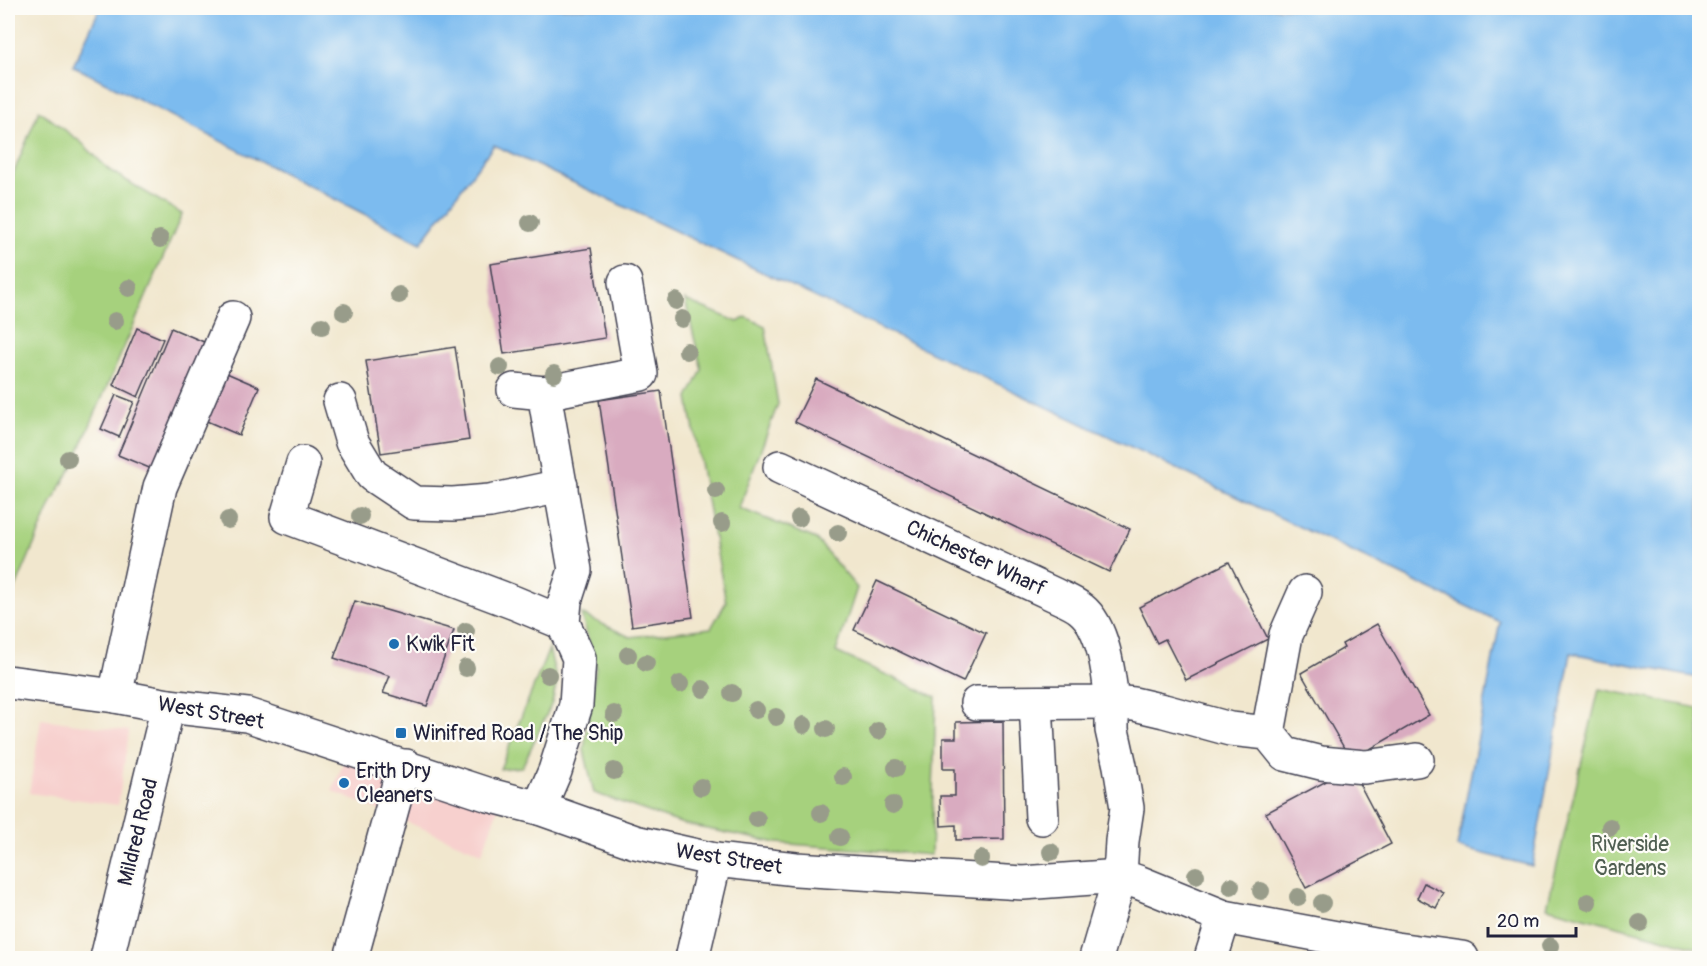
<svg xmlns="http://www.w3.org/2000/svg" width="1707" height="966" font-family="Pangolin,sans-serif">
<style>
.built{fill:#f7d0ce}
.green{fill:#a6d17d;stroke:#647a5c;stroke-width:1.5}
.water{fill:#7bbbef;stroke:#4e6e95;stroke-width:1.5}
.building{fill:#d9abc0}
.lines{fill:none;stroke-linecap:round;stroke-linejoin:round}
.minor-casing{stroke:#414051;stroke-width:36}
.minor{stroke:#fff;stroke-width:33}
.tree{fill:#989c8a}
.poi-dot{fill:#1f6fb2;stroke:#fdfcf7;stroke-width:2}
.labels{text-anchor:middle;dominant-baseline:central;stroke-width:4.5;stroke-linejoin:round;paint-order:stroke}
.street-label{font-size:21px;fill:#22223b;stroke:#fdfcf7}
.poi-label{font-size:21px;fill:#22223b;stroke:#fdfcf7;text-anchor:start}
.park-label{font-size:21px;fill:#505f52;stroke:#fdfcf7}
</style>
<rect width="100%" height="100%" fill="#fdfcf7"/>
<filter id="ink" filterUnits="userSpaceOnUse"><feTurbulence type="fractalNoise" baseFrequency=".0167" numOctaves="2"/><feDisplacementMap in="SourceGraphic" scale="12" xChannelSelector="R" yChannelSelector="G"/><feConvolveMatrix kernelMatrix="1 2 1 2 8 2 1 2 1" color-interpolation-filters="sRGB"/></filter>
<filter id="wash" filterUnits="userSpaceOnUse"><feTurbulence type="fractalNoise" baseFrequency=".008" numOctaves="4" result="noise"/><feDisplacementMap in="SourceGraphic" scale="24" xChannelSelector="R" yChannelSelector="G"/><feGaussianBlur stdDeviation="1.35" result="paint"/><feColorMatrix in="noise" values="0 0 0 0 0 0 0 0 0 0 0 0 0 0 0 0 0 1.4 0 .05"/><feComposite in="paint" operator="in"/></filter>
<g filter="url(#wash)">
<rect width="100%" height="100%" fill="#f1e7ce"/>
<!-- built -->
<g class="built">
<polygon points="41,719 129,731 118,805 29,793"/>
<polygon points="350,748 501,800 482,853 332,791"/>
</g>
<!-- green -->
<g class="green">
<polygon points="39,110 82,143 109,170 182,214 72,467 52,502 8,606 8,187"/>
<polygon points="685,300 738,322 746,317 765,326 778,404 739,508 816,539 857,588 836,652 936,697 931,855 777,843 683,824 594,793 584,750 596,666 581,614 630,637 711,628 726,602 688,398 702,370"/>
<polygon points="549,649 557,681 552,703 522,767 500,769"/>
<polygon points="1599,689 1699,708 1699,948 1547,907"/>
</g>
<!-- water -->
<polygon class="water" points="100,8 1699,8 1699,678 1571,653 1532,866 1457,847 1500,622 494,145 421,243 73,66"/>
<g id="blocks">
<!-- building -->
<g class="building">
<polygon points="591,248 605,338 504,354 490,264"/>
<polygon points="137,328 163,339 138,397 113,385"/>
<polygon points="171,328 211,345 159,472 118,455"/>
<polygon points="455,347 469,440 381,453 366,361"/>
<polygon points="222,371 259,387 239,435 202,419"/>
<polygon points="816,379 1130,529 1109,572 795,422"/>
<polygon points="661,391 693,617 632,626 599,400"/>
<polygon points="116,395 134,402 119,437 101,429"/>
<polygon points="1229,562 1268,639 1186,680 1165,639 1157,643 1139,607"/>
<polygon points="877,581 986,633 963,682 854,630"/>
<polygon points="355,601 454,630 427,706 383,693 390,676 334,658"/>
<polygon points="1377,624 1429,715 1351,760 1301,673 1344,648 1342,644"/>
<polygon points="1003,721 1004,839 956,840 956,825 941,826 940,796 955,796 955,769 943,769 943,738 956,738 956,722"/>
<polygon points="1351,768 1391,844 1306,888 1266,813"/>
<polygon points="1424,883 1444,893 1436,908 1417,898"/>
</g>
</g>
</g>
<g filter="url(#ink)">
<use href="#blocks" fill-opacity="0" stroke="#414051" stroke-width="1.5"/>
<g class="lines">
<defs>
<g id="minor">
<polyline points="514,390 544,393 575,570 565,601 563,623 579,658 576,705 555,771 539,808"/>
<polyline points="544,393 641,374 625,282"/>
<polyline points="340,401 352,442 372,475 414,503 453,504 490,501 561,486"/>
<polyline points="303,463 287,517 515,603 563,623"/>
<path d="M 780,467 L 1055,595 C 1063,599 1074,603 1081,609 C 1104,627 1109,675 1112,702 L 977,703"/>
<polyline points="8,682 115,696 168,706 247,715 489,795 539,808 635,842 715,860 796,869 1023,883 1120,876 1138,882 1224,917 1396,949 1462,958"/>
<polyline points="115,696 160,487 233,318"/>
<polyline points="1036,703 1042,818"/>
<polyline points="1268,733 1286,635 1305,592"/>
<polyline points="107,958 168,706"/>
<polyline points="351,958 398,787 406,766"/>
<polyline points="692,958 715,860"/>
<polyline points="1096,958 1120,876 1122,841 1127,808 1120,766 1112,730 1112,702 1134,704 1164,711 1230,729 1268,733 1285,754 1321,763 1365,767 1417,760"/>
<polyline points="1211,958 1224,917"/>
</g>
</defs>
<!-- minor casing -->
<use href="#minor" class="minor-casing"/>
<!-- minor -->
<use href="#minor" class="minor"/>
</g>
<!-- trees -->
<g class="tree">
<circle cx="530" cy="223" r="9"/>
<circle cx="160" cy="239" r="9"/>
<circle cx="129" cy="288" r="9"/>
<circle cx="399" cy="295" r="9"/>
<circle cx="676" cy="301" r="9"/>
<circle cx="344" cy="312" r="9"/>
<circle cx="682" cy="319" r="9"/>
<circle cx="115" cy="321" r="9"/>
<circle cx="322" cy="326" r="9"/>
<circle cx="687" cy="351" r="9"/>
<circle cx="500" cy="367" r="9"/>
<circle cx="554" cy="374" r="9"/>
<circle cx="68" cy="459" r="9"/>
<circle cx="716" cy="491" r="9"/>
<circle cx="360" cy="516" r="9"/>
<circle cx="799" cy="518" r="9"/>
<circle cx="228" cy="520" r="9"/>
<circle cx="722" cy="523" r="9"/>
<circle cx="838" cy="533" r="9"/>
<circle cx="466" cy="631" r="9"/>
<circle cx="628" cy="655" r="9"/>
<circle cx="646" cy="663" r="9"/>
<circle cx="466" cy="668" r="9"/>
<circle cx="548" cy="675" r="9"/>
<circle cx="680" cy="684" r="9"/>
<circle cx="703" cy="689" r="9"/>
<circle cx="732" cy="693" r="9"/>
<circle cx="756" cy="710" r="9"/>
<circle cx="614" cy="714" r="9"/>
<circle cx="776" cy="717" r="9"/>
<circle cx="804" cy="725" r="9"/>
<circle cx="826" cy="729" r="9"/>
<circle cx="878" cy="731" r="9"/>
<circle cx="896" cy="768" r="9"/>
<circle cx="614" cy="771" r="9"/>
<circle cx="843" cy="777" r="9"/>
<circle cx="701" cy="787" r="9"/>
<circle cx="893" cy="805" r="9"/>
<circle cx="821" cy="813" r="9"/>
<circle cx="757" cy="819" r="9"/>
<circle cx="1610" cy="827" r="9"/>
<circle cx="840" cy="837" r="9"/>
<circle cx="1051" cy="852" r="9"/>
<circle cx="981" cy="859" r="9"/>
<circle cx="1196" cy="875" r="9"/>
<circle cx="1231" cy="886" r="9"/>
<circle cx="1261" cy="891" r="9"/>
<circle cx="1298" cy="897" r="9"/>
<circle cx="1588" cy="902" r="9"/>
<circle cx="1322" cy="903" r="9"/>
<circle cx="1640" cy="923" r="9"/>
<circle cx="1550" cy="946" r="9"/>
</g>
</g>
<!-- markers -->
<g class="poi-dot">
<circle cx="394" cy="644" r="6"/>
<rect x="395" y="727" width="12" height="12" rx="3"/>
<circle cx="344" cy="783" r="6"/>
</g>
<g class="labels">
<!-- street labels -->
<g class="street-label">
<text transform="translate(976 558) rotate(25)">Chichester Wharf</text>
<text transform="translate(211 713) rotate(10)">West Street</text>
<text transform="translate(138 832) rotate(-76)">Mildred Road</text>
<text transform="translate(729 859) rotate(9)">West Street</text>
</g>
<!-- poi labels -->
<g class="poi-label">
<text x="406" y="644">Kwik Fit</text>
<text x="413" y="733">Winifred Road / The Ship</text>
<text x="356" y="771">Erith Dry<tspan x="356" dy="24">Cleaners</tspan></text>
</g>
<!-- park labels -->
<g class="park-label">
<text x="1630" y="844">Riverside<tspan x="1630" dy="24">Gardens</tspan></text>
</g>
</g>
<!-- margin -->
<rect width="1707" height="966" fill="none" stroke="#fdfcf7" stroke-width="30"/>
<!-- scale -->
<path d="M1488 927v9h88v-9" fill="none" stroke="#22223b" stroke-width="3"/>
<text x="1497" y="927" font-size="18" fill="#22223b" stroke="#fdfcf7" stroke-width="4.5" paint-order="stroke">20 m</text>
</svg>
